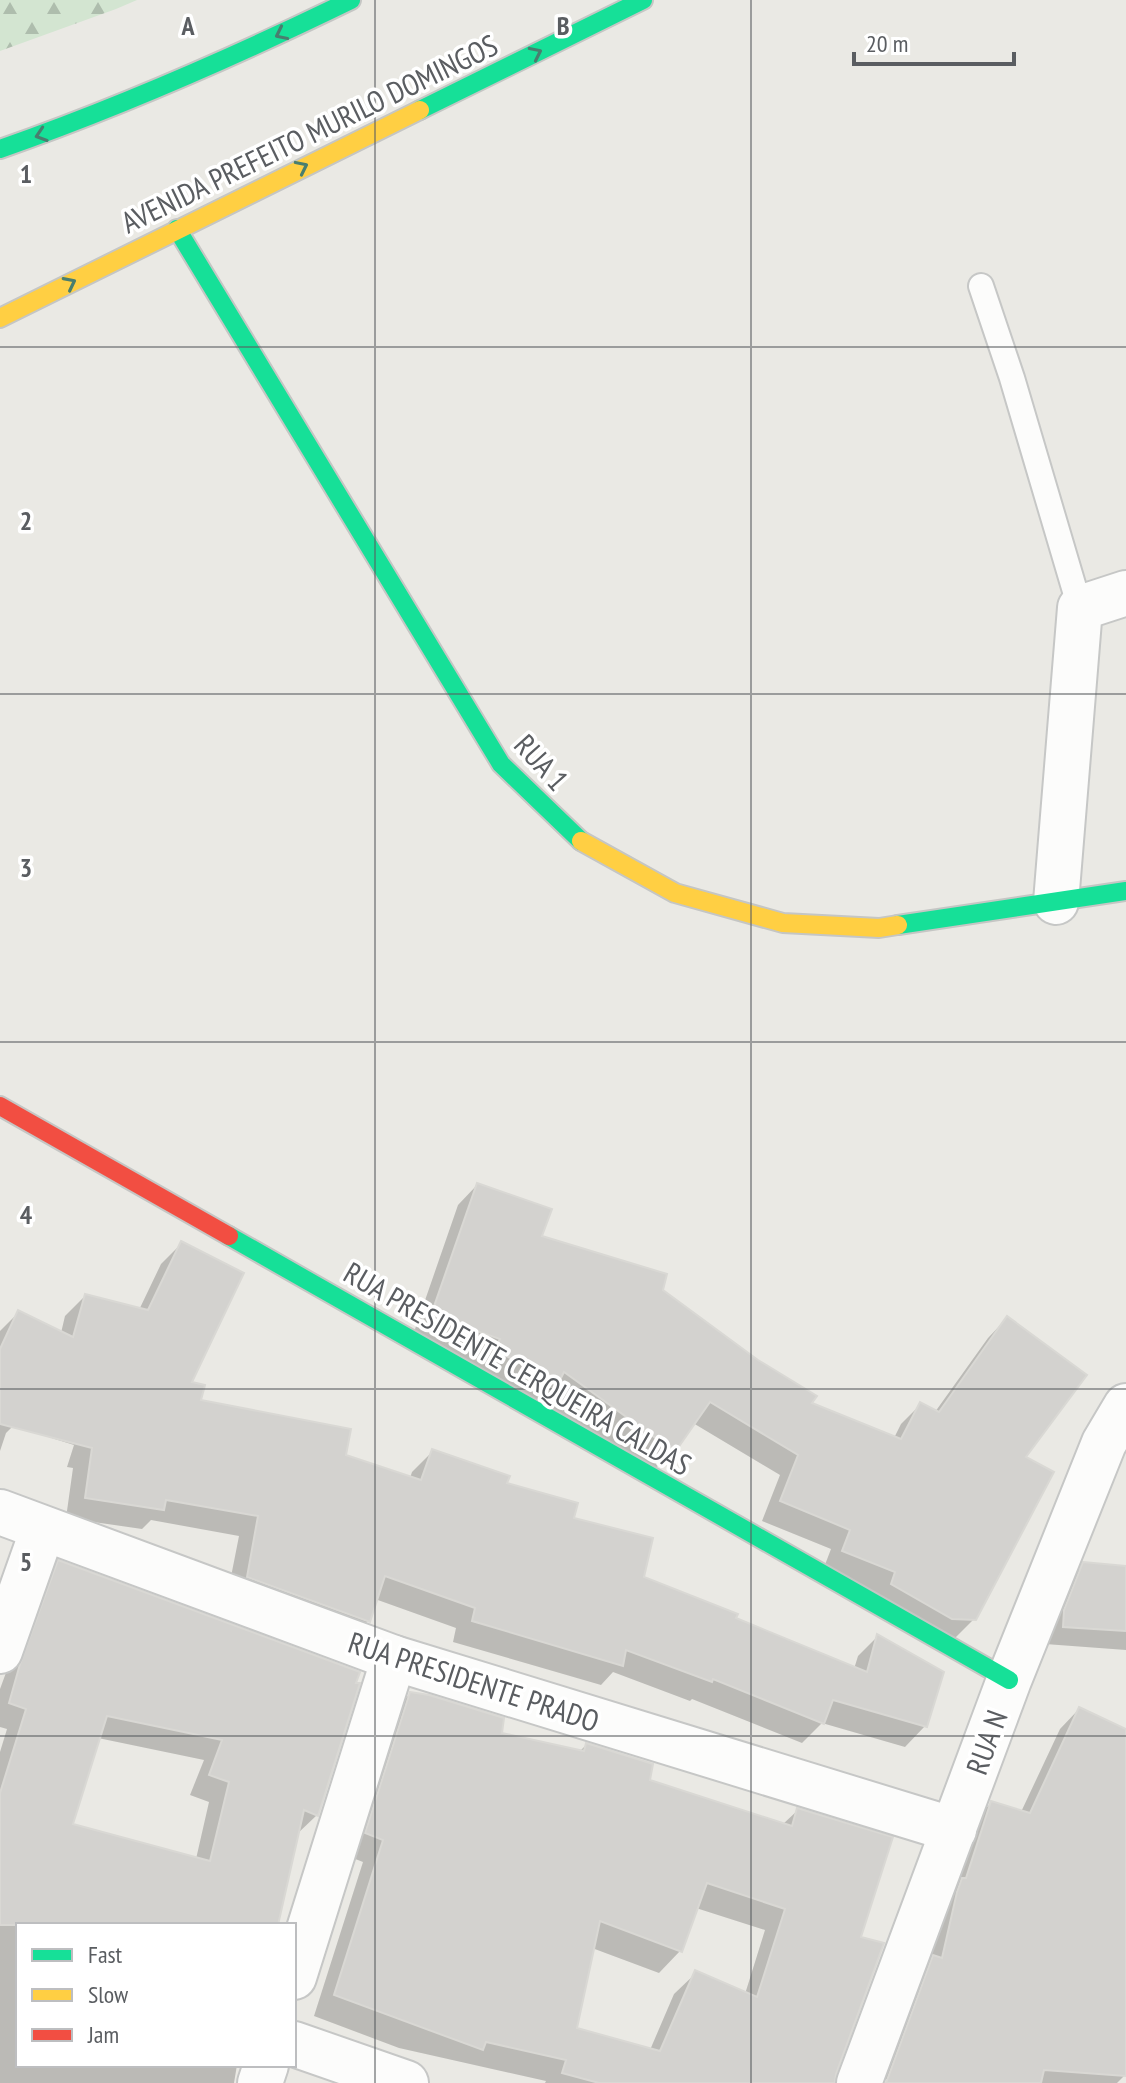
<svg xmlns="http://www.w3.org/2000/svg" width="1126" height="2083" font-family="'PT Sans Narrow',sans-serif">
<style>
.forest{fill:url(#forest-firs)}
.shadow{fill:#0003;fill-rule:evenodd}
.building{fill:#d3d2cf;stroke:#d9d8d4;stroke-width:2;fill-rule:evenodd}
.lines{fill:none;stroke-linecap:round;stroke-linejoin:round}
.lane-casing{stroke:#c6c7c6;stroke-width:28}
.street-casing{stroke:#c6c7c6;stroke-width:48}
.fast-casing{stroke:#c5c6c4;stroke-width:22}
.slow-casing{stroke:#c5c6c4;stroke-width:22}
.jam-casing{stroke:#c5c6c4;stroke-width:22}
.lane{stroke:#fcfcfb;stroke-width:24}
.street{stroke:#fcfcfb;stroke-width:44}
.fast{stroke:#16e098;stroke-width:18}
.slow{stroke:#ffcf43;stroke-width:18}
.jam{stroke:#f24e42;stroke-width:18}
.oneway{stroke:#497e6f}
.grid{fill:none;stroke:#5a5d61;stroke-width:2;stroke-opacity:0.55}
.labels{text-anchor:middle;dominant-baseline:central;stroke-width:7;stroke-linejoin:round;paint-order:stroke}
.street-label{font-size:30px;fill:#5a5d61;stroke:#fff}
.grid-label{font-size:26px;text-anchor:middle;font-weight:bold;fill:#5a5d61;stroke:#fff;stroke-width:7;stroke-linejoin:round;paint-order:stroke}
</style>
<defs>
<pattern id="forest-firs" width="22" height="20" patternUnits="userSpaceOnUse" patternTransform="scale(2)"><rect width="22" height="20" fill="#d3e5d1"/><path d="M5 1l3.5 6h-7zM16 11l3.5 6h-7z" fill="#aebdad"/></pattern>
</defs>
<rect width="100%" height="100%" fill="#eae9e4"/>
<!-- forest -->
<polygon class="forest" points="0,0 137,0 116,9 0,51"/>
<!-- shadow -->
<g class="shadow">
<polygon points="477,1185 540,1237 660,1291 810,1404 894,1438 901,1424 921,1404 935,1412 988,1338 1007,1318 1023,1458 974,1619 954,1639 823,1570 831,1549 762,1521 780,1475 693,1423 673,1450 654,1470 413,1335 458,1205"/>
<polygon points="181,1244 189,1383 199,1401 344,1456 410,1478 412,1472 433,1451 505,1485 572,1520 641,1578 854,1669 858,1656 878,1636 925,1726 905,1747 822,1723 802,1743 692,1699 690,1701 613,1672 601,1685 453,1642 456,1628 375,1599 368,1621 348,1641 227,1597 239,1536 151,1520 142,1529 66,1518 73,1468 67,1467 74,1445 13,1426 6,1433 0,1451 0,1331 18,1313 61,1333 65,1316 85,1296 139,1310 161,1264"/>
<path d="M 59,1563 L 317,1815 L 296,1835 L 276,1925 L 18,1925 L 18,2065 L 237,2065 L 234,2083 L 0,2083 L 0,1752 L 7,1729 L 0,1727 L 0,1689 L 39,1583 ZM 98,1738 L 204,1760 L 190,1795 L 209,1802 L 196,1859 L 71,1826 Z"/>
<polygon points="1084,1565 1125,1567 1126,1565 1126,1650 1045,1644 1065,1583"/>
<path d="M 410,1694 L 499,1734 L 579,1752 L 586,1745 L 647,1781 L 782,1825 L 798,1810 L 812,2083 L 545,2083 L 546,2081 L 399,2048 L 314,2016 L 363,1862 L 345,1855 L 389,1715 ZM 696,1908 L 765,1930 L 745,1994 L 696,1973 L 674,1994 L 650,2050 L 575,2030 L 592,1948 L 659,1973 L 680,1951 Z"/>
<polygon points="1079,1709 1126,1731 1125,2075 1117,2083 939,2083 884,2079 919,1979 925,1973 931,1944 972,1823 991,1803 1021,1812 1060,1729"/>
</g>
<!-- building -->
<g class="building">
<polygon points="477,1183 552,1209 542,1236 667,1274 663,1290 758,1360 817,1396 812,1403 901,1439 920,1402 939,1412 1007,1316 1087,1375 1026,1457 1054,1472 976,1620 952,1619 891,1584 895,1572 842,1551 850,1530 780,1501 798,1455 710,1402 675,1452 564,1372 559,1382 494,1350 500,1339 431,1315"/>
<polygon points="181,1241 244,1273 192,1382 205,1385 201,1400 351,1429 346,1455 421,1480 432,1449 510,1476 507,1483 578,1503 574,1518 653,1538 644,1577 738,1614 736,1618 867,1672 877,1634 944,1672 927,1727 833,1700 824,1724 713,1679 712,1682 626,1650 623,1666 472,1621 475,1608 385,1576 370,1622 247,1577 258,1516 166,1500 164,1510 85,1498 92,1448 0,1424 0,1349 18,1310 73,1337 85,1294 148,1310"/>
<path d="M 58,1560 L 360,1672 L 356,1683 L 360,1683 L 318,1816 L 304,1810 L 278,1925 L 0,1925 L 0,1793 L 26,1709 L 9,1703 L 20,1664 ZM 107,1716 L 222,1740 L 209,1775 L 229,1782 L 210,1861 L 73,1824 Z"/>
<polygon points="1083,1562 1126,1566 1126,1631 1063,1627 1064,1610"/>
<path d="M 410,1692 L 429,1695 L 504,1718 L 502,1733 L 584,1751 L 586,1743 L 653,1764 L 650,1780 L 792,1826 L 797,1808 L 893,1837 L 861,1937 L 884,1943 L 836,2074 L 835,2083 L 599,2083 L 562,2073 L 566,2060 L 486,2042 L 483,2050 L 334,1995 L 383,1840 L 365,1833 ZM 707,1883 L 785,1909 L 757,1997 L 695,1970 L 660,2051 L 577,2028 L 600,1921 L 682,1952 Z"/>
<polygon points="1079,1707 1126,1729 1126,2076 1044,2070 1041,2083 886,2083 933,1955 942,1958 957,1892 962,1878 966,1878 991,1801 1030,1813"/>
</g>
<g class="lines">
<defs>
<polyline id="lane" points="981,286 1012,378 1080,608"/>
<g id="street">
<polyline points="1056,902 1080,608 1126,593"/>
<polyline points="0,1512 394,1658 954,1830"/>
<polyline points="0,1651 43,1529"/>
<polyline points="294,1977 394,1658"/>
<polyline points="294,2044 406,2083"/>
<polyline points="260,2083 266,2065"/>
<polyline points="859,2083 1009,1680 1104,1443 1126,1406"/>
</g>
<g id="fast">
<polyline points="420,110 643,0"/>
<path d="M 0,149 C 120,107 236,56 351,0"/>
<polyline points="177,229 501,764 581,841"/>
<polyline points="898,925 1126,891"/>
<polyline points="229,1236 1009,1680"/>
</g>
<g id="slow">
<polyline points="0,318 420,110"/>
<polyline points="581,841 675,893 783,923 879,928 898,925"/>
</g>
<polyline id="jam" points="0,1106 229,1236"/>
</defs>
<!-- lane casing -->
<use href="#lane" class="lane-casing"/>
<!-- street casing -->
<use href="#street" class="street-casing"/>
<!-- fast casing -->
<use href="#fast" class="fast-casing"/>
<!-- slow casing -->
<use href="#slow" class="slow-casing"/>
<!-- jam casing -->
<use href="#jam" class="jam-casing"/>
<!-- lane -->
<use href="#lane" class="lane"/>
<!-- street -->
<use href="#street" class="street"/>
<!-- fast -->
<use href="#fast" class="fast"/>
<!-- slow -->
<use href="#slow" class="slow"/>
<!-- jam -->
<use href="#jam" class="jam"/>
</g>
<!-- one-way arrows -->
<defs><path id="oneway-chevron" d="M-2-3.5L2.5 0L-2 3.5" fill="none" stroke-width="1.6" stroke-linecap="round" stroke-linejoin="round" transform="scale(2)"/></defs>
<g class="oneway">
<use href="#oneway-chevron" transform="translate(281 34) rotate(154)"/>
<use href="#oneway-chevron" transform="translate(536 53) rotate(-26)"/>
<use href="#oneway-chevron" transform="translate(41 135) rotate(162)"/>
<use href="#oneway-chevron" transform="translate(302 167) rotate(-26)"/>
<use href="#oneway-chevron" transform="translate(70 283) rotate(-27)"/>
</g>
<!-- grid -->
<path class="grid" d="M 375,0 L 375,2083M 751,0 L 751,2083M 0,347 L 1126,347M 0,694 L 1126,694M 0,1042 L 1126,1042M 0,1389 L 1126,1389M 0,1736 L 1126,1736"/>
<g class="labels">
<!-- street labels -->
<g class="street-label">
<text transform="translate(309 133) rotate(-26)">AVENIDA PREFEITO MURILO DOMINGOS</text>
<text transform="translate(542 762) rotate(48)">RUA 1</text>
<text transform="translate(518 1368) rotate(30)">RUA PRESIDENTE CERQUEIRA CALDAS</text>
<text transform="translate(474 1681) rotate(18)">RUA PRESIDENTE PRADO</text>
<text transform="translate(986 1742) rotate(-70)">RUA N</text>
</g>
</g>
<g class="grid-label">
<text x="188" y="35">A</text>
<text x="563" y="35">B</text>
<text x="26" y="183">1</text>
<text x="26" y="530">2</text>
<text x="26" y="877">3</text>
<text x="26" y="1224">4</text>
<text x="26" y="1571">5</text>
</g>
<!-- legend -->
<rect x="16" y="1923" width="280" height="144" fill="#ffffff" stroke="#bdbec0" stroke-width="2"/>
<rect x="32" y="1949" width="40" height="12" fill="#16e098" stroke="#bdbec0" stroke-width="2"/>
<text x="88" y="1963" font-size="24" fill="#5a5d61">Fast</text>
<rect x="32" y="1989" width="40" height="12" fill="#ffcf43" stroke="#bdbec0" stroke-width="2"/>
<text x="88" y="2003" font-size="24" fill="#5a5d61">Slow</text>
<rect x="32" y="2029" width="40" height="12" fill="#f24e42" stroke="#bdbec0" stroke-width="2"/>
<text x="88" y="2043" font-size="24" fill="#5a5d61">Jam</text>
<!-- scale -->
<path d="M854 52v12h160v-12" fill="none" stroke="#5a5d61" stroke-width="4"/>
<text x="866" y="52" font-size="24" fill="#5a5d61" stroke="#ffffff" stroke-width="6" paint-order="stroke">20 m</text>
</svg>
